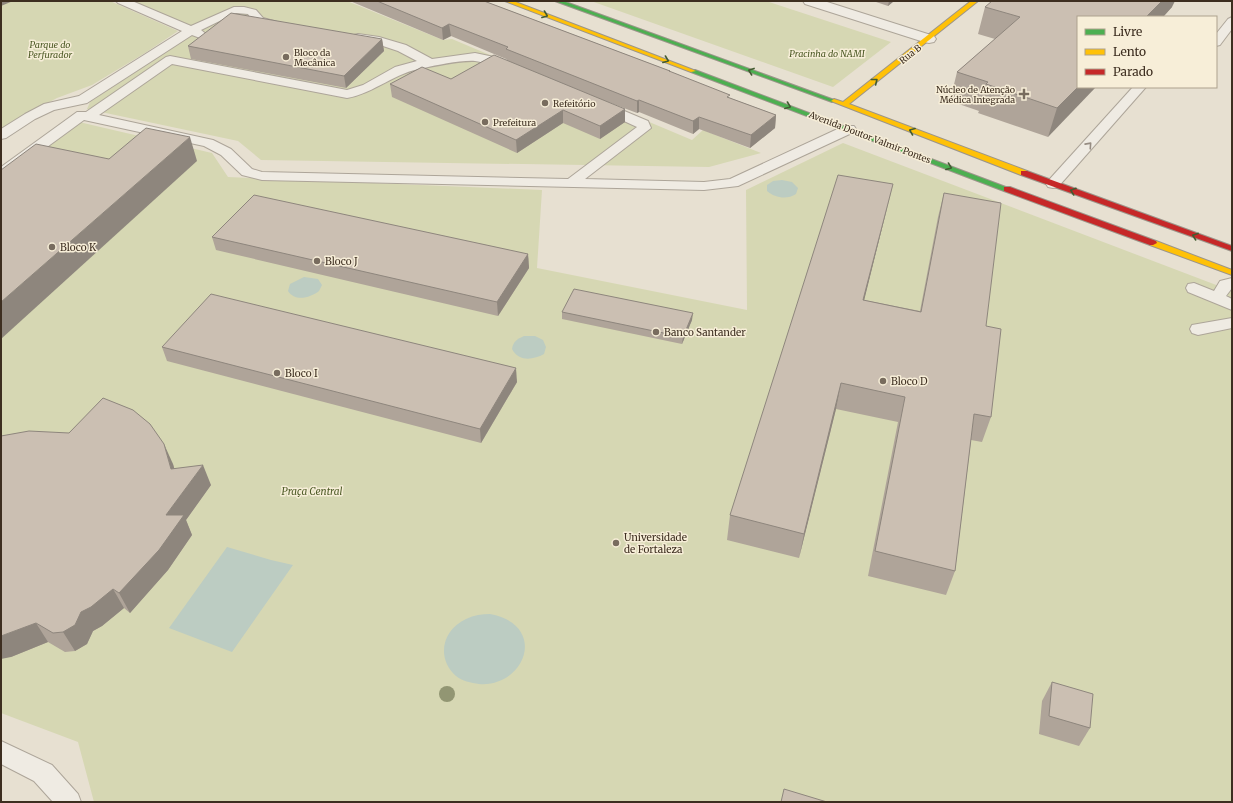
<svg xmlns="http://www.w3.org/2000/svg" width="1233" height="803" font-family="Merriweather,serif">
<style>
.green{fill:#d6d7b3}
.water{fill:#bcccc2}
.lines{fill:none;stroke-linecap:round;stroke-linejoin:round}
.lane-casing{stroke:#ada599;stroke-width:2}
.street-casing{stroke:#ada599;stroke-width:2}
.fast-casing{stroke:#9c958a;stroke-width:2}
.slow-casing{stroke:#9c958a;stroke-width:2}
.jam-casing{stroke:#9c958a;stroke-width:2}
.lane{fill:#efebe3;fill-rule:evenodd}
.street{fill:#efebe3;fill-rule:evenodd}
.fast{fill:#4caf50;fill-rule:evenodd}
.slow{fill:#ffc107;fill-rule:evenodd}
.jam{fill:#c62828;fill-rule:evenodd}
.tree{fill:#929673}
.wall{fill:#afa499}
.shaded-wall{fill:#8e867d}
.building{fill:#cbbfb2;stroke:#8e867d}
.oneway{stroke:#425b31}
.oneway2{stroke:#968c82}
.poi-dot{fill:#786c5e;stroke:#f7eed8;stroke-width:1.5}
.labels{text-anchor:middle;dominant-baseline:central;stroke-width:3;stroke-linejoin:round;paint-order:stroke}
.far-park-label{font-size:9px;font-style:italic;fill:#4d5a26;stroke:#f7eed8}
.far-poi-label{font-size:9px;fill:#3d2e20;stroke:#f7eed8;text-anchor:start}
.far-street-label{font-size:9px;fill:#3d2e20;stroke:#f7eed8}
.poi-label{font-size:10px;fill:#3d2e20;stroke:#f7eed8;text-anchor:start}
.park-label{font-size:10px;font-style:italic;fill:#4d5a26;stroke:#f7eed8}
</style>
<rect width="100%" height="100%" fill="#e7e0d1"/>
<!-- green -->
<g class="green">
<polygon points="1,1 110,1 178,31 145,53 92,85 57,98 27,114 1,130"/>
<polygon points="127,1 347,1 443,40 452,39 692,140 703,130 761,153 709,167 261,160 238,141 87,109 90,102 197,31"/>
<polygon points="591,1 766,1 891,42 833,87"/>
<polygon points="79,122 212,153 228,177 542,190 537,268 747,310 746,190 843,143 1232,291 1232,802 94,802 78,742 1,713 1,179"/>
</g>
<!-- water -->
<g class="water">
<path d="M 782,180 L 792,182 L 798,188 L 796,194 C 787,200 775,198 767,191 L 767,185 L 773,181 Z"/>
<path d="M 304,277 L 318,279 L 322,285 L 319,291 C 310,298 295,302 288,291 L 290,284 Z"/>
<path d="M 524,336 L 535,336 L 543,340 L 546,347 L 544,354 C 533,360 519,362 512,349 C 513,342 517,339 524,336 Z"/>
<polygon points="227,547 271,560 293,565 232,652 169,628"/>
<path d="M 490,614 C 549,625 525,688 479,684 C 471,683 462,681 456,676 C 436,658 442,630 466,619 C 474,615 482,614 490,614 Z"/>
</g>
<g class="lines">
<defs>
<g id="lane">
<path d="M 116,1 L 132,1 L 191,26 L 234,7 L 244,7 L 256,10 L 263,18 L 281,23 L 283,26 L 281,29 C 269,32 254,25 248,14 L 236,13 L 201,30 L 206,34 L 204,37 L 200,38 L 192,35 L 87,103 L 54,110 L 35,119 L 6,138 L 1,139 L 1,129 L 25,114 L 44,104 L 79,96 L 182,31 L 118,3 Z"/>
<polygon points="1232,17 1232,29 1220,45 1216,46 1216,34 1228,19"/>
<path d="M 358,34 L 379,37 L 406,45 L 432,59 L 475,53 L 494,57 L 513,65 L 515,68 L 513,71 C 501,74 488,62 475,61 C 461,60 438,65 424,68 C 395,72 375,93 347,98 L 172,64 L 99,115 L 213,140 L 231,149 L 252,169 L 262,172 L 568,179 L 637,127 L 598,109 L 596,106 L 598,103 L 603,102 L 648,121 L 651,128 L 585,179 L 704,182 L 730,179 L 844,126 L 854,126 L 856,129 L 854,132 L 738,186 L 704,190 L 262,180 L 242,175 L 221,155 L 204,146 L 84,120 L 6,177 L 1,178 L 1,167 L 77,112 L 86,112 L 166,57 L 170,56 L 347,90 L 363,85 L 395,67 L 417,61 L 398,51 L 377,44 L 354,41 L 352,38 L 354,35 Z"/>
<polygon points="1133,87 1146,87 1058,187 1053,188 1048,187 1046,184 1048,181"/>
<polygon points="1232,278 1232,288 1226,296 1232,299 1232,310 1188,292 1186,288 1188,284 1194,283 1214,291 1220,281"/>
<polygon points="1232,318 1232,328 1198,335 1192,333 1190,329 1192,325"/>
<polygon points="1,741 52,765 78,794 81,802 53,802 34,781 1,764"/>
</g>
<polygon id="street" points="803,1 824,1 934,36 936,39 934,42 929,43 924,42 805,4"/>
<g id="fast">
<polygon points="555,1 563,1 837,101 832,102"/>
<polygon points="691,70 695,70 1011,189 1007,191 1004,191 691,72"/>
</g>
<g id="slow">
<polygon points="505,1 513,1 696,71 691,72"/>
<polygon points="971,1 978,1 849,104 1027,171 1027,175 1021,175 831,101 834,99 843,102"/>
<polygon points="1150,241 1156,241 1232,270 1232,275 1150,245 1149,243"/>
</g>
<g id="jam">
<polygon points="1021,171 1027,171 1232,246 1232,251 1021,175"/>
<polygon points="1004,187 1010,187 1156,241 1157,243 1153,245 1150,245 1004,191"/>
</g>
</defs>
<!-- lane casing -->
<use href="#lane" class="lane-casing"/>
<!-- street casing -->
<use href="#street" class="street-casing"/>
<!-- fast casing -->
<use href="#fast" class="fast-casing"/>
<!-- slow casing -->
<use href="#slow" class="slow-casing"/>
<!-- jam casing -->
<use href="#jam" class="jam-casing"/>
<!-- lane -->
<use href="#lane" class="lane"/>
<!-- street -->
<use href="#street" class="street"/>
<!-- fast -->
<use href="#fast" class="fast"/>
<!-- slow -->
<use href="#slow" class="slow"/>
<!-- jam -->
<use href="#jam" class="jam"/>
</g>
<!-- trees -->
<circle class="tree" cx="447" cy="694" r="8"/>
<!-- wall -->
<g class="wall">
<polygon points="350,1 484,1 670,71 670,72 730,98 776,115 775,128 750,148 699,129 693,134 639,112 637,113 608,102 625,122 600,139 563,123 517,153 392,97 390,84 451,79 507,60 506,59 451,36 443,40"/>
<polygon points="873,1 894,1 888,6"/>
<polygon points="985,7 1172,7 1163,17 1078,17 1078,87 1048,137 978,113 979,111 950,101 957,72 995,39 978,34"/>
<polygon points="382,39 384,51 346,88 191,59 188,46"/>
<polygon points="944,193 986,326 991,417 982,442 971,440 955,571 946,595 868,576 898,422 836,409 799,558 727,540 730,515 887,208 864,300 920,311 938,217"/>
<polygon points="212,237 528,254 529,268 498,316 216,250"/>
<polygon points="562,312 692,320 682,344 562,319"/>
<polygon points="162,347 517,382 481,443 167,361"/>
<polygon points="69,433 173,464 174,468 211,485 186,520 192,535 168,570 130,613 124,608 102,626 93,631 87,644 75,651 65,652 48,642 11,657"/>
<polygon points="1052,682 1090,728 1079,746 1039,734 1042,701"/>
</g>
<!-- shaded-wall -->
<g class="shaded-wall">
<polygon points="1,1 13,1 1,6"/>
<polygon points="889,1 894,1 888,6"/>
<polygon points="1162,1 1175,1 1172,7 1163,17 1146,17"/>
<polygon points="449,24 451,36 443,40 442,28"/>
<polygon points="382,39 384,51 346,88 344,76"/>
<polygon points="1078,87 1096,87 1048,137 1057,108"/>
<polygon points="639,100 639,112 637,113 637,101"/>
<polygon points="625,109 625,122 600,139 600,126"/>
<polygon points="563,110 563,123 517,153 516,140"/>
<polygon points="776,115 775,128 750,148 751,135"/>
<polygon points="699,117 699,129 693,134 693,121"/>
<polygon points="190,137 197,161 1,339 1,302"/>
<polygon points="893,184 887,208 858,325 863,300"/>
<polygon points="528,254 529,268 498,316 497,302"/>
<polygon points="693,313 692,320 682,344 683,337"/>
<polygon points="516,368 517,382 481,443 480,429"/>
<polygon points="841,383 836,409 799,558 804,534"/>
<polygon points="164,444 173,464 180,489 171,469"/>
<polygon points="203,465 211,485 186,520 192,535 168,570 130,613 119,593 166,515"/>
<polygon points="113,589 124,608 102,626 93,631 87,644 75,651 63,632 81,612"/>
<polygon points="36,623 48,642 11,657 1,659 1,636"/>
</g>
<!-- building -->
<g class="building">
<polygon points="377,1 484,1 670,71 669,71 730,95 727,97 776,115 751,135 699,117 693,121 639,100 637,101 506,49 508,47 449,24 442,28"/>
<polygon points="992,1 1162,1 1146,17 1078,17 1078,87 1057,108 986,84 988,82 957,72 1020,17 985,7"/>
<polygon points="231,13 382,39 344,76 188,46"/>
<polygon points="494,55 625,109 600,126 563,110 516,140 390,84 422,67 451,79"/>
<polygon points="146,128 190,137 1,302 1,170 36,144 109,159"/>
<polygon points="838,175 893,184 863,300 921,312 944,193 1001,203 986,326 1001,329 991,417 974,414 955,571 875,551 905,397 841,383 804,534 730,515"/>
<polygon points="254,195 528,254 497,302 212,237"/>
<polygon points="574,289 693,313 683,337 562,312"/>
<polygon points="211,294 516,368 480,429 162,347"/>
<polygon points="103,398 133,410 150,424 164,444 171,469 203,465 166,515 184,515 159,550 119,593 113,589 91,607 81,612 75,625 63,632 53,633 36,623 1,636 1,436 29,431 69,433"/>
<polygon points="1052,682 1093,694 1090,728 1049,716"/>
<polygon points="784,789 827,802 781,802"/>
</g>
<!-- one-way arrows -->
<defs><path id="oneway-chevron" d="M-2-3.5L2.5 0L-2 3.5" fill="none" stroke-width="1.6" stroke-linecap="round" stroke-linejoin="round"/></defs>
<g class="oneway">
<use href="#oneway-chevron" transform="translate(545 15) rotate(21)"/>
<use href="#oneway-chevron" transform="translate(666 60) rotate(21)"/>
<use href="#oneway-chevron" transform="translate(751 71) rotate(-160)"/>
<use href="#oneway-chevron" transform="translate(875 81) rotate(-38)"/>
<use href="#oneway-chevron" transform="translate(788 106) rotate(21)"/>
<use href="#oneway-chevron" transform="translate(912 131) rotate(-159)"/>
<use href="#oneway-chevron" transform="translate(949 167) rotate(21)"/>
<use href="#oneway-chevron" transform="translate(1073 191) rotate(-161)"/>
<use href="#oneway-chevron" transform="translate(1195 236) rotate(-160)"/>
</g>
<use class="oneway2" href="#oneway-chevron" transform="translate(1089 145) rotate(-48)"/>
<!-- markers -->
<g class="poi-dot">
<circle cx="286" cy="57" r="4"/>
<path d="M1022 88h4v4h4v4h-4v4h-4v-4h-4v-4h4z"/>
<circle cx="545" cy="103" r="4"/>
<circle cx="485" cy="122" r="4"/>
<circle cx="52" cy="247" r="4"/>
<circle cx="317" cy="261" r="4"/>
<circle cx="656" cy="332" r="4"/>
<circle cx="277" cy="373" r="4"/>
<circle cx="883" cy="381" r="4"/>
<circle cx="616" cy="543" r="4"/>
</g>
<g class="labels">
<!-- far-park labels -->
<g class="far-park-label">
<text x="50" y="44">Parque do<tspan x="50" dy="10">Perfurador</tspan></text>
<text x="827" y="53">Pracinha do NAMI</text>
</g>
<!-- far-poi labels -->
<g class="far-poi-label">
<text x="294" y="52">Bloco da<tspan x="294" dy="10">Mecânica</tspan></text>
<text x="1015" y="89" text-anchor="end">Núcleo de Atenção<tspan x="1015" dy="10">Médica Integrada</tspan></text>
<text x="553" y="103">Refeitório</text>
<text x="493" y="122">Prefeitura</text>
</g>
<!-- far-street labels -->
<g class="far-street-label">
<text transform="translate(910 54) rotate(-38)">Rua B</text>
<text transform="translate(870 137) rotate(21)">Avenida Doutor Valmir Pontes</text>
</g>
<!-- poi labels -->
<g class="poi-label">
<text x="60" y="247">Bloco K</text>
<text x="325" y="261">Bloco J</text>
<text x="664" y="332">Banco Santander</text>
<text x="285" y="373">Bloco I</text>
<text x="891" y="381">Bloco D</text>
<text x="624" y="537">Universidade<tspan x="624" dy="12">de Fortaleza</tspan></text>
</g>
<!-- park labels -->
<g class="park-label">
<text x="312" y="491">Praça Central</text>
</g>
</g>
<!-- border -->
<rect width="1233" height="803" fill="none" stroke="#3d2e20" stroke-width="4"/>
<!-- legend -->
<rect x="1077" y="16" width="140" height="72" fill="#f7eed8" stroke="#ada18e"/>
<rect x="1085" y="29" width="20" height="6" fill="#4caf50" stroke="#ada18e"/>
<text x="1113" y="36" font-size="12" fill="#3d2e20">Livre</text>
<rect x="1085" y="49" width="20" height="6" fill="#ffc107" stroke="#ada18e"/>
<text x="1113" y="56" font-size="12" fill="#3d2e20">Lento</text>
<rect x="1085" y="69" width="20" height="6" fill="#c62828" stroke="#ada18e"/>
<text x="1113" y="76" font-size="12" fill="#3d2e20">Parado</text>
</svg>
